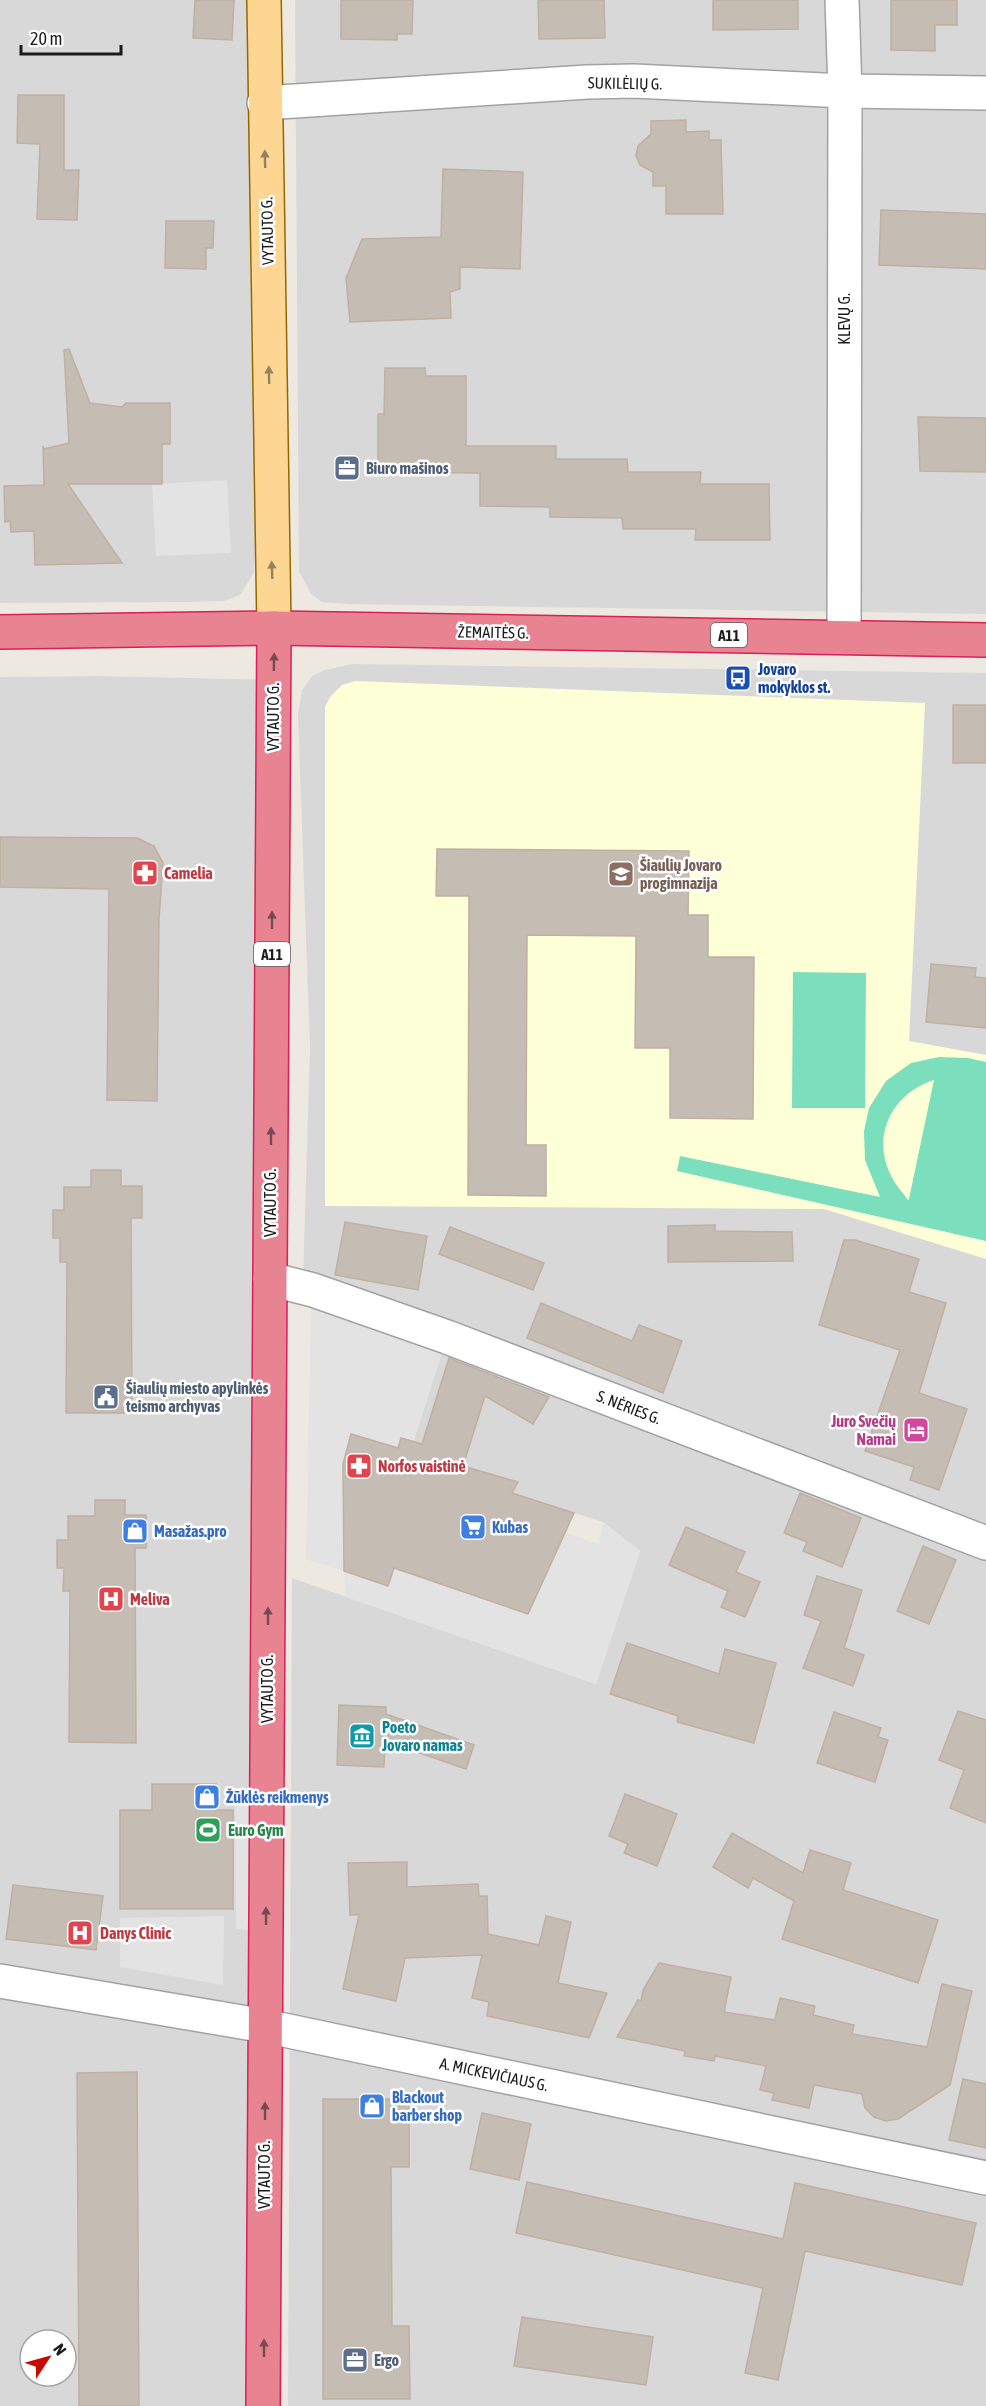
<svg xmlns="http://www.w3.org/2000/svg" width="986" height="2406" font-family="'Asap Condensed',sans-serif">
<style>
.residential{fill:#d9d8d8;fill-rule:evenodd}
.education{fill:#fdffd7}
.pitch{fill:#7bdfbd;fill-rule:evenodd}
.parking{fill:#e3e3e3}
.building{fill:#c5bcb3;stroke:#bfb0a2;stroke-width:1.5}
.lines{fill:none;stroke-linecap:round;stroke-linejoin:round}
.minor-casing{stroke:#a2a2a2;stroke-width:36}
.major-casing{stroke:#926900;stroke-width:36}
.highway-casing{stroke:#d91f55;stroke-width:36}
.minor{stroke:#fff;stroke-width:33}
.major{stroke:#fed694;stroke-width:33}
.highway{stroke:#e88492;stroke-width:33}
.oneway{fill:#98825e}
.oneway2{fill:#774a51}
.labels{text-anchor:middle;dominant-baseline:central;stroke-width:5;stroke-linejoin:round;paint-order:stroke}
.shield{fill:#fff;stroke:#5f5f5f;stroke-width:1.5}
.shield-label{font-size:15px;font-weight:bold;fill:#1b1b1b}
.street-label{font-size:16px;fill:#1b1b1b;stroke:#fff}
.service-label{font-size:16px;font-weight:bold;fill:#4e5e75;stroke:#fff;text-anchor:start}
.transit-label{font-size:16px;font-weight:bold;fill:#164399;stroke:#fff;text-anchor:start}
.education-label{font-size:16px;font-weight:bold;fill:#785e54;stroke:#fff;text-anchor:start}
.health-label{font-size:16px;font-weight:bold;fill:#be3a42;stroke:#fff;text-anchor:start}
.hotel-label{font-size:16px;font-weight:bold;fill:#b23c85;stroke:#fff;text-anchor:end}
.shop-label{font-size:16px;font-weight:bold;fill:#366cbe;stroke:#fff;text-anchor:start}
.culture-label{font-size:16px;font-weight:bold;fill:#0d838f;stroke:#fff;text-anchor:start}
.leisure-label{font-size:16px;font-weight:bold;fill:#27864d;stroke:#fff;text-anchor:start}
</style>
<rect width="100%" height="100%" fill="#ede9e0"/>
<!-- residential -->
<g class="residential">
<polygon points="0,0 253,0 256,536 254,572 240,595 224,601 188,602 0,603"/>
<polygon points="295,0 986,0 986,614 349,604 322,602 311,594 299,571"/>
<polygon points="353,664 986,673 986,2406 288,2406 292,1578 596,1684 640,1551 603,1522 512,1493 517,1482 410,1452 447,1337 303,1281 310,1048 298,714 302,690 312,676 325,670"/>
<polygon points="98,676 274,680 265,2026 0,1981 0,677"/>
<path d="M 0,1997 L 238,2033 L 246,2042 L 251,2052 L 252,2406 L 0,2406 ZM 30,2340 L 66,2340 L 66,2376 L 30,2376 Z"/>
</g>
<!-- education -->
<polygon class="education" points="355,681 925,703 909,1041 986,1055 986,1259 824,1209 325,1206 325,707 330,697 342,685"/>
<!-- pitch -->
<g class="pitch">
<polygon points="793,972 866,973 865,1108 792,1108"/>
<path d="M 939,1057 L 968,1058 L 986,1062 L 986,1241 L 677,1171 L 680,1156 L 880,1197 L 865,1160 L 864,1131 L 869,1108 L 886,1081 L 911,1063 ZM 934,1080 L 909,1199 L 908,1200 C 904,1194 898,1188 894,1181 C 869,1140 890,1094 934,1080 Z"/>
</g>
<!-- parking -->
<g class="parking">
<polygon points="227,480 231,553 156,556 152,484"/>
<polygon points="311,1309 370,1315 445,1343 413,1441 401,1438 398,1448 351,1435 343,1464 344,1571 388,1586 394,1568 527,1614 565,1532 599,1545 603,1522 640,1551 596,1684 346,1597 344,1571 306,1559"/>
<polygon points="253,1795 254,1930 236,1929 235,1796"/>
<polygon points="224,1916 223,1985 120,1967 120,1918"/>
</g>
<!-- building -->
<g class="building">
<polygon points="195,0 234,0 232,40 193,38"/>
<polygon points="341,0 413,0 412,34 397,34 397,40 341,39"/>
<polygon points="538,0 604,0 605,38 539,39"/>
<polygon points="713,0 798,0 798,29 713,30"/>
<polygon points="891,0 957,0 957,25 935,25 935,51 891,50"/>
<polygon points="18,95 64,95 64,170 79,170 77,220 37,219 40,144 17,143"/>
<polygon points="686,120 686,132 709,131 709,140 721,140 723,214 666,214 666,186 653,186 653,172 640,165 636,156 638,146 651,134 651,121"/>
<polygon points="443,169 523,172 520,269 460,267 460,289 450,292 451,318 350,322 346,278 362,239 441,237"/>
<polygon points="881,210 986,214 986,269 879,265"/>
<polygon points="166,221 214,221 213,248 206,248 206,269 165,268"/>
<polygon points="69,349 90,403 122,407 126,403 170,403 170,444 162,444 162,484 68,484 122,563 35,565 34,531 11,532 10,521 5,522 4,486 44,485 43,446 44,449 69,443 64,350"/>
<polygon points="385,368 425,368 426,376 466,376 466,446 556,446 556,459 627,459 628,472 701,472 700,484 769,484 770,540 695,540 696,529 623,529 622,518 550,517 550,507 480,506 480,473 378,472 378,414 384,414"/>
<polygon points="918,417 986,418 986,472 920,471"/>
<rect x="953" y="705" width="33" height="58"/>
<polygon points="0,837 137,838 154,846 163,863 159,919 157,1101 107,1100 109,889 0,887"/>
<polygon points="437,849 689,851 688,915 708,915 708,957 754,957 753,1119 670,1118 670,1048 635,1048 636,936 527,935 526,1145 546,1145 546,1196 468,1195 469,896 436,896"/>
<polygon points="931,964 976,968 975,977 986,978 986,1028 926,1022"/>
<polygon points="91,1170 121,1170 121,1186 142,1186 142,1218 131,1218 132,1413 66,1413 67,1262 60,1262 60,1238 53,1238 53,1210 64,1210 64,1187 91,1187"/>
<polygon points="345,1222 427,1236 418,1290 335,1275"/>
<polygon points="715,1225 715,1231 792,1232 793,1261 668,1262 668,1226"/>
<polygon points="450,1227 544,1263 533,1290 439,1254"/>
<polygon points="844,1240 855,1240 919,1259 909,1292 946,1303 919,1393 967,1409 939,1490 910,1480 914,1467 865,1451 900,1350 819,1325"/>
<polygon points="541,1303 632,1341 639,1325 682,1341 663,1393 527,1338"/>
<polygon points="449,1358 549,1397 533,1424 485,1396 463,1466 518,1482 512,1493 574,1513 528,1614 394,1568 388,1586 344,1571 343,1464 351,1434 398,1448 401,1438 422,1444"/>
<polygon points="800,1493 861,1518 842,1567 803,1551 807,1542 784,1533"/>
<polygon points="95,1500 125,1500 125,1515 146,1515 146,1548 135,1548 136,1743 69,1742 70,1591 63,1591 64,1568 57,1568 57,1540 68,1540 68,1516 95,1516"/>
<polygon points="686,1527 745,1552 736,1572 760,1582 745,1617 721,1607 728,1591 669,1565"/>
<polygon points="923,1546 956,1560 929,1624 897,1611"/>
<polygon points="817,1576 862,1590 844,1648 864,1655 853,1686 803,1668 821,1621 804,1615"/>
<polygon points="627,1643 719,1674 725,1649 776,1663 754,1743 677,1722 678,1716 610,1694"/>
<polygon points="339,1705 386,1707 386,1714 474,1745 466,1769 385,1741 384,1767 337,1765"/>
<polygon points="958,1711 986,1720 986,1823 950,1808 964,1770 939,1760"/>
<polygon points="834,1712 881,1728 878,1737 888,1740 875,1782 817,1763"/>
<polygon points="152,1784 216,1784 216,1810 233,1810 233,1909 120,1909 120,1810 152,1810"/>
<polygon points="625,1794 677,1814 657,1866 624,1853 628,1844 609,1836"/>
<polygon points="732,1833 803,1873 810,1850 851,1863 843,1890 938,1920 918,1983 782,1939 794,1901 753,1878 748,1888 713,1867"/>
<polygon points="407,1862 407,1887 478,1884 479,1896 487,1896 488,1934 539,1945 546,1916 571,1922 558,1983 607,1993 589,2038 487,2016 489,2002 472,1998 482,1955 405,1958 396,2001 343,1989 359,1915 350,1915 348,1863"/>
<polygon points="13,1885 103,1896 96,1950 6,1939"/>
<polygon points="659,1963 731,1977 724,2012 775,2020 780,1998 815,2006 813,2015 854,2025 852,2034 927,2047 942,1984 972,1991 950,2085 898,2119 886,2121 874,2117 865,2108 862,2094 814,2085 809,2108 772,2100 774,2093 760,2090 766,2066 715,2056 714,2061 684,2056 685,2051 617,2037 638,2000 641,2001 643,1990"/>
<polygon points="137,2072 139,2406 79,2406 77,2073"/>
<polygon points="963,2079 986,2084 986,2148 949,2140"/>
<polygon points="323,2099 409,2099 409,2167 391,2167 392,2326 409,2326 410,2399 323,2399"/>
<polygon points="482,2113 531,2124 519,2180 470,2169"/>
<polygon points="527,2182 783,2239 795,2183 976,2223 962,2285 805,2251 778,2380 745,2373 763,2288 516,2233"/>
<polygon points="522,2317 653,2337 646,2385 514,2366"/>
</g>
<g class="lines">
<defs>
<g id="minor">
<polyline points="842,0 845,91 844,637"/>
<polyline points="264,103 587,82 634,81 845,91 986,93"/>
<polyline points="270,1279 313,1290 447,1337 986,1543"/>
<polyline points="0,1981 265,2026 986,2178"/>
</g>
<polyline id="major" points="264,0 274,628"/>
<g id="highway">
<polyline points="0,632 274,628 986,640"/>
<polyline points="263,2406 274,628"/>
</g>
</defs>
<!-- minor casing -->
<use href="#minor" class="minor-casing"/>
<!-- major casing -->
<use href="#major" class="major-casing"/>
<!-- highway casing -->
<use href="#highway" class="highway-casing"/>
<!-- minor -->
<use href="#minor" class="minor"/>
<!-- major -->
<use href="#major" class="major"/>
<!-- highway -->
<use href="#highway" class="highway"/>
</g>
<!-- one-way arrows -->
<defs><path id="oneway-solid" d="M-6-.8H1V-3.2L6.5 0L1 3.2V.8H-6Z" transform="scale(1.5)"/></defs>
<g class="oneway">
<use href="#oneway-solid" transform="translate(265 159) rotate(-91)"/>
<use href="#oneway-solid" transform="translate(269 375) rotate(-91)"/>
<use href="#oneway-solid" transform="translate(272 570) rotate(-92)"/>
</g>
<g class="oneway2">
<use href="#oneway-solid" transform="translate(274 662) rotate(-89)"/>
<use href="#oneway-solid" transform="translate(272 920) rotate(-90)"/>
<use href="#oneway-solid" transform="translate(271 1136) rotate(-90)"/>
<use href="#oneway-solid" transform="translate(268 1616) rotate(-90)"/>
<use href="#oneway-solid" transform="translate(266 1916) rotate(-90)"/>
<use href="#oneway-solid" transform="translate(265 2111) rotate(-90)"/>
<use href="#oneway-solid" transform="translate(264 2348) rotate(-90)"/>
</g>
<!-- icons -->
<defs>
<symbol id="office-square" viewBox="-11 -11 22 22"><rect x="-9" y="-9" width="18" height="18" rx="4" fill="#5c6f8a" stroke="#fff"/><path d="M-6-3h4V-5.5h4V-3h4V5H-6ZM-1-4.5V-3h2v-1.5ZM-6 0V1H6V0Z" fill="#fff"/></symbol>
<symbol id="bus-square" viewBox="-11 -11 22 22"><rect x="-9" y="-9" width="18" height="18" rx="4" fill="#1a4fb4" stroke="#fff"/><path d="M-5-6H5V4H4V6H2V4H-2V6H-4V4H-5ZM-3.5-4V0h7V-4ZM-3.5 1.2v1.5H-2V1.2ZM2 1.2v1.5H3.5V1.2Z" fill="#fff"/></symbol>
<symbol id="pharmacy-square" viewBox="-11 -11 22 22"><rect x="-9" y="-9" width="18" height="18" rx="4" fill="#e0444e" stroke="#fff"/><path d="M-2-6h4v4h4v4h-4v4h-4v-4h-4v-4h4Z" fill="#fff"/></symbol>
<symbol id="school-square" viewBox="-11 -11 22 22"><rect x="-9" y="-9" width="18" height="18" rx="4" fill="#8d6e63" stroke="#fff"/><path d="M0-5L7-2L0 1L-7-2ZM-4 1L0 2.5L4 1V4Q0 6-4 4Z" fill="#fff"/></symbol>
<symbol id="civic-square" viewBox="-11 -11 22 22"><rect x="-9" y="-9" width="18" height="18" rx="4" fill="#5c6f8a" stroke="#fff"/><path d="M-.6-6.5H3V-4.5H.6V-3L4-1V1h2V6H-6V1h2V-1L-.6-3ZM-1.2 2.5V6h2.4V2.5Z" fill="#fff"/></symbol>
<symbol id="hotel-square" viewBox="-11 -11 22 22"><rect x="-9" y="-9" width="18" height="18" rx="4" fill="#d1479c" stroke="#fff"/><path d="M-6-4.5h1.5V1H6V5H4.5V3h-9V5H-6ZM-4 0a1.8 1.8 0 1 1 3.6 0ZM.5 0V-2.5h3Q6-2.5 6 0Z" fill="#fff"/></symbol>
<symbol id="supermarket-square" viewBox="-11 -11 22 22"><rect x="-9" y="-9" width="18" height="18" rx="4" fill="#3f7fe0" stroke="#fff"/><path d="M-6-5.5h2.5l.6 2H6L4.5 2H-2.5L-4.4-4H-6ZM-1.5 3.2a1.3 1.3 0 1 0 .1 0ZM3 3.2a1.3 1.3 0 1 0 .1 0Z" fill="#fff"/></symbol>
<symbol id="shop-square" viewBox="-11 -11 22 22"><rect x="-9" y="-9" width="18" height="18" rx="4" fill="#3f7fe0" stroke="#fff"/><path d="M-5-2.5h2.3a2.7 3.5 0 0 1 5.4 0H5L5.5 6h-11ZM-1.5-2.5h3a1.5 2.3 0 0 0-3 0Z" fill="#fff"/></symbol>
<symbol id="hospital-square" viewBox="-11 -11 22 22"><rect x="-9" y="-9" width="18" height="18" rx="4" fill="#e0444e" stroke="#fff"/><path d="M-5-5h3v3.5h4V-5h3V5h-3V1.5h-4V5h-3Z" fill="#fff"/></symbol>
<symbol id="museum-square" viewBox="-11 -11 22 22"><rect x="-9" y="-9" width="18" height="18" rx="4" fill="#0f9aa8" stroke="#fff"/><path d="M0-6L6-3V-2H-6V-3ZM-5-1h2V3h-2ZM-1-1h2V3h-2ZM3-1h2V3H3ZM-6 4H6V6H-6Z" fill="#fff"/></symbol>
<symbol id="stadium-square" viewBox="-11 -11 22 22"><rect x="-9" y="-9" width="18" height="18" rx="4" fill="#2e9e5b" stroke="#fff"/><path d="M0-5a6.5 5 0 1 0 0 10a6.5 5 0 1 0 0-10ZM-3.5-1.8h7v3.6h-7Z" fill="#fff"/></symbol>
</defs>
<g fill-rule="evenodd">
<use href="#office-square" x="332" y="453" width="30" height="30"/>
<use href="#bus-square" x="723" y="663" width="30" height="30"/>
<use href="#pharmacy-square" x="130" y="858" width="30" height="30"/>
<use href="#school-square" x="606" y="859" width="30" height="30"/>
<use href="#civic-square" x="91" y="1382" width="30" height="30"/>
<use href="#hotel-square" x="901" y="1415" width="30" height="30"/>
<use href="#pharmacy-square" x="344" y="1451" width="30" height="30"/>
<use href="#supermarket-square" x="458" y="1512" width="30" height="30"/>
<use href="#shop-square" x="120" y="1516" width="30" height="30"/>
<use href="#hospital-square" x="96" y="1584" width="30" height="30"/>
<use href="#museum-square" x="347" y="1721" width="30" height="30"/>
<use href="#shop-square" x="192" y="1782" width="30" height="30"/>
<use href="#stadium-square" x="193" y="1815" width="30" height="30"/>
<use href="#hospital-square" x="65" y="1918" width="30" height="30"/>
<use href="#shop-square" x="357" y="2091" width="30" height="30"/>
<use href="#office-square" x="340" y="2345" width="30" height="30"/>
</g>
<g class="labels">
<!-- shield labels -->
<g class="shield">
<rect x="711" y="623" width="36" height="24" rx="4.5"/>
<rect x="254" y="942" width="36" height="24" rx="4.5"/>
</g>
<g class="shield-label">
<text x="729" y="635">A11</text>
<text x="272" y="954">A11</text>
</g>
<!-- street labels -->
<g class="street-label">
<text transform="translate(625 83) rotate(1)">SUKILĖLIŲ G.</text>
<text transform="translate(267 231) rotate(-91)">VYTAUTO G.</text>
<text transform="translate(844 319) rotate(-90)">KLEVŲ G.</text>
<text transform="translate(493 632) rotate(1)">ŽEMAITĖS G.</text>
<text transform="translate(273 717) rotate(-90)">VYTAUTO G.</text>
<text transform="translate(270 1203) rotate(-90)">VYTAUTO G.</text>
<text transform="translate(629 1407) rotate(21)">S. NĖRIES G.</text>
<text transform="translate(267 1689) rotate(-90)">VYTAUTO G.</text>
<text transform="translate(494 2074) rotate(12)">A. MICKEVIČIAUS G.</text>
<text transform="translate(264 2175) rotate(-90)">VYTAUTO G.</text>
</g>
<!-- service labels -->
<g class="service-label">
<text x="366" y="468">Biuro mašinos</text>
<text x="126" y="1388">Šiaulių miesto apylinkės<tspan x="126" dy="18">teismo archyvas</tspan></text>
<text x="374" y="2360">Ergo</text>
</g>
<!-- transit labels -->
<g class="transit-label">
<text x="758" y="669">Jovaro<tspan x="758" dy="18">mokyklos st.</tspan></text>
</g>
<!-- education labels -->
<g class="education-label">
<text x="640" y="865">Šiaulių Jovaro<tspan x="640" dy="18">progimnazija</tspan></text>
</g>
<!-- health labels -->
<g class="health-label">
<text x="164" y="873">Camelia</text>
<text x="378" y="1466">Norfos vaistinė</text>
<text x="130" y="1599">Meliva</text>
<text x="100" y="1933">Danys Clinic</text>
</g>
<!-- hotel labels -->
<g class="hotel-label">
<text x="896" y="1421">Juro Svečių<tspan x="896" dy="18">Namai</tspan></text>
</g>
<!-- shop labels -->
<g class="shop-label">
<text x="492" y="1527">Kubas</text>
<text x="154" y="1531">Masažas.pro</text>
<text x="226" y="1797">Žūklės reikmenys</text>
<text x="392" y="2097">Blackout<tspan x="392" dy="18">barber shop</tspan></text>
</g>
<!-- culture labels -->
<g class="culture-label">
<text x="382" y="1727">Poeto<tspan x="382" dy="18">Jovaro namas</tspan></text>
</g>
<!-- leisure labels -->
<g class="leisure-label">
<text x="228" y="1830">Euro Gym</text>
</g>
</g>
<!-- north arrow -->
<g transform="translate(48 2358) rotate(54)"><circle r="28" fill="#ffffff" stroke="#a4a4a4" stroke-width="1.5"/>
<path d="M0-4.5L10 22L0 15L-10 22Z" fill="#c60a00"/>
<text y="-9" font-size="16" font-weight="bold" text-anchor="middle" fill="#1b1b1b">N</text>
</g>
<!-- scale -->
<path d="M21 45v9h100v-9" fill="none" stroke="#1b1b1b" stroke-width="3"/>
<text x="30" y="45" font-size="18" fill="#1b1b1b" stroke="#ffffff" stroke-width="4.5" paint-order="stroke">20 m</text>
</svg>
